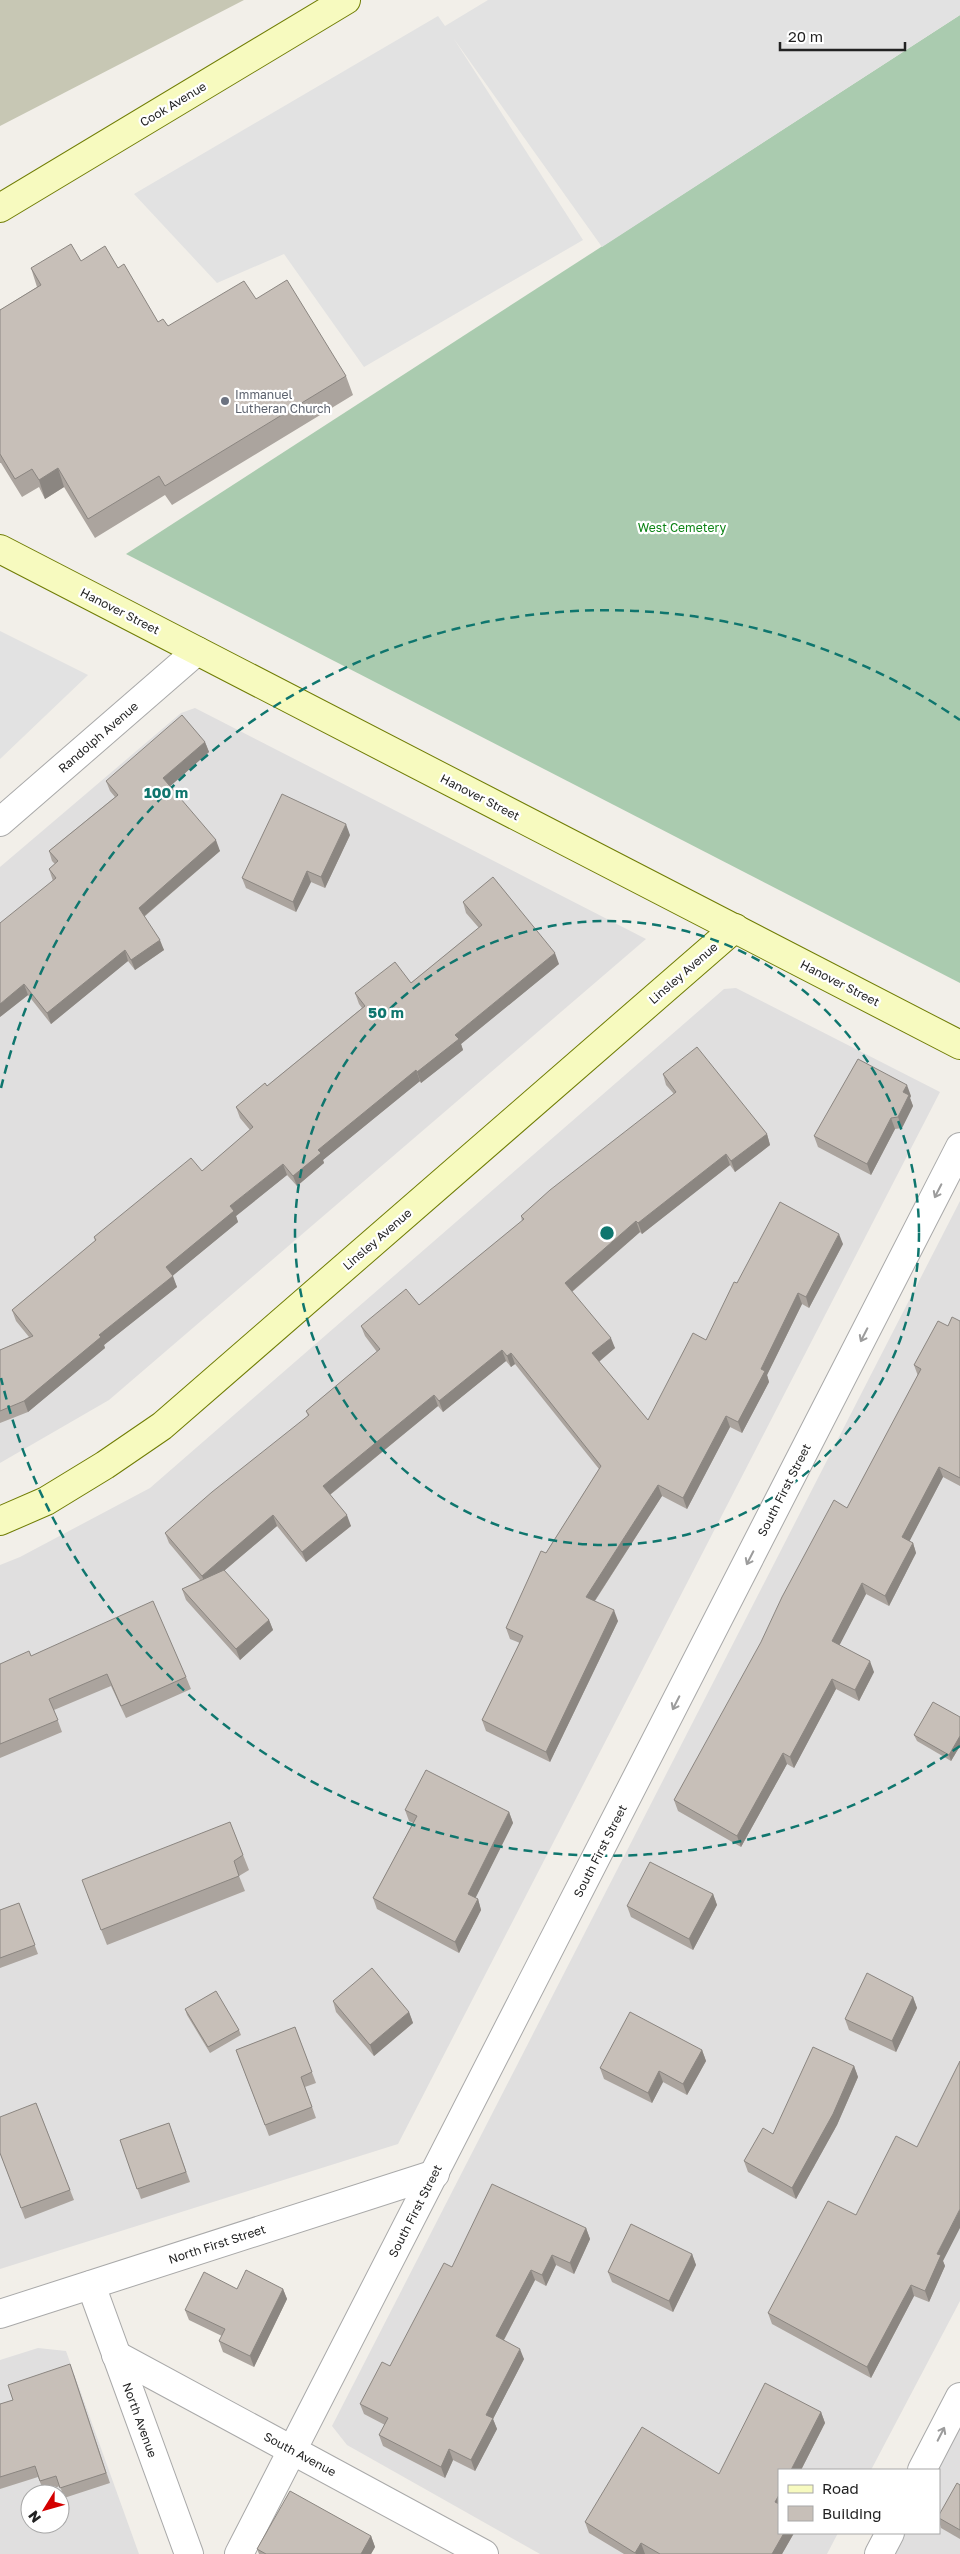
<svg xmlns="http://www.w3.org/2000/svg" width="960" height="2554" font-family="'Golos Text',sans-serif">
<style>
.residential{fill:#e0dfdf;fill-rule:evenodd}
.construction{fill:#c7c7b4}
.cemetery{fill:#aacbaf}
.parking{fill:#e2e2e2}
.lines{fill:none;stroke-linecap:round;stroke-linejoin:round}
.street-casing{stroke:#a9a9a9;stroke-width:30}
.secondary-casing{stroke:#707d05;stroke-width:30}
.street{stroke:#fff;stroke-width:28}
.secondary{stroke:#f7fabf;stroke-width:28}
.wall{fill:#aba49e}
.shaded-wall{fill:#8b8681}
.building{fill:#c7bfb8;stroke:#8b8681}
.oneway{stroke:#9c9c9c}
.ring{fill:none;stroke:#0f766e;stroke-width:2.5;stroke-dasharray:9 6}
.worship-dot{fill:#6b7280;stroke:#fff;stroke-width:2}
.labels{text-anchor:middle;dominant-baseline:central;stroke-width:4.5;stroke-linejoin:round;paint-order:stroke}
.street-label{font-size:12px;fill:#222;stroke:#fff}
.worship-label{font-size:12px;fill:#5b616d;stroke:#fff;text-anchor:start}
.park-label{font-size:12px;fill:#0c8416;stroke:#fff}
.centre{fill:#0f766e;stroke:#fff;stroke-width:2.5}
.ring-label{font-size:15px;text-anchor:middle;font-weight:bold;fill:#0f766e;stroke:#fff;stroke-width:4.5;stroke-linejoin:round;paint-order:stroke}
</style>
<rect width="100%" height="100%" fill="#f2efe9"/>
<!-- residential -->
<g class="residential">
<polygon points="195,708 646,939 109,1400 0,1463 0,867 181,713"/>
<polygon points="736,988 940,1092 398,2144 0,2269 0,1565 20,1557 150,1488 724,989"/>
<polygon points="960,1201 960,2301 871,2470 779,2470 779,2533 838,2533 827,2554 540,2554 347,2445 332,2426"/>
<path d="M 38,2348 L 66,2351 L 139,2554 L 0,2554 L 0,2360 ZM 30,2494 L 60,2494 L 60,2524 L 30,2524 Z"/>
<polygon points="960,2405 960,2554 881,2554 892,2533 939,2533 939,2470 925,2470"/>
</g>
<!-- construction -->
<polygon class="construction" points="0,0 244,0 0,126"/>
<!-- cemetery -->
<polygon class="cemetery" points="960,15 960,983 126,554"/>
<!-- parking -->
<g class="parking">
<polygon points="488,0 960,0 960,15 602,247 454,39 583,240 364,367 284,254 217,283 134,194 438,16 445,26"/>
<polygon points="0,631 88,675 0,759"/>
</g>
<g class="lines">
<defs>
<g id="street">
<polyline points="0,822 197,651"/>
<polyline points="91,2285 189,2554"/>
<polyline points="0,2314 435,2174"/>
<polyline points="116,2355 484,2554"/>
<polyline points="922,2470 960,2397"/>
<polyline points="239,2554 960,1147"/>
<polyline points="879,2554 890,2533"/>
</g>
<g id="secondary">
<polyline points="0,208 346,0"/>
<polyline points="0,549 960,1045"/>
<polyline points="0,1521 46,1501 105,1465 162,1426 735,928"/>
</g>
</defs>
<!-- street casing -->
<use href="#street" class="street-casing"/>
<!-- secondary casing -->
<use href="#secondary" class="secondary-casing"/>
<!-- street -->
<use href="#street" class="street"/>
<!-- secondary -->
<use href="#secondary" class="secondary"/>
</g>
<!-- wall -->
<g class="wall">
<polygon points="81,261 118,268 158,322 168,326 256,299 346,376 353,395 172,505 165,495 95,538 64,487 45,499 39,487 22,497 1,463 0,463 0,310 37,287 31,268"/>
<polygon points="205,742 209,752 170,786 220,851 144,917 164,950 135,970 128,961 51,1024 28,995 0,1017 53,881 49,869 55,864 52,861 49,851 115,797 110,791 106,781"/>
<polygon points="350,835 325,888 311,882 296,912 246,888 242,878"/>
<polygon points="463,902 559,964 461,1044 463,1050 421,1083 420,1081 323,1160 324,1163 297,1186 287,1175 236,1216 238,1222 172,1276 177,1287 104,1345 105,1348 28,1412 0,1423 0,1350 29,1337 16,1321 12,1310 95,1241 94,1237 202,1171 250,1130 240,1118 236,1107 267,1086 362,1008 359,1004 355,993 411,983 479,928 466,913"/>
<polygon points="663,1074 767,1134 770,1145 735,1172 730,1165 642,1234 640,1232 572,1292 615,1348 599,1362 648,1420 706,1340 737,1283 843,1244 809,1308 802,1304 767,1375 769,1382 742,1433 730,1427 687,1509 662,1496 595,1601 618,1621 550,1762 486,1731 482,1720 520,1643 510,1639 506,1628 546,1553 599,1469 515,1364 511,1367 506,1361 443,1412 438,1406 330,1495 351,1526 306,1562 277,1526 224,1571 269,1620 273,1630 240,1660 186,1600 182,1589 200,1580 169,1543 165,1533 308,1416 306,1411 377,1352 365,1336 361,1326 419,1305 522,1221 521,1216 674,1094 666,1085"/>
<polygon points="911,1096 910,1098 913,1106 902,1128 895,1129 871,1175 818,1147 814,1136"/>
<polygon points="960,1321 960,1486 943,1477 909,1541 913,1543 916,1553 889,1606 866,1594 839,1645 874,1672 859,1701 836,1689 794,1768 787,1764 741,1847 678,1811 674,1800 847,1508 918,1376 914,1365 948,1326"/>
<polygon points="31,1656 186,1677 191,1689 126,1718 111,1686 54,1710 62,1732 0,1758 0,1664"/>
<polygon points="960,1717 960,1746 951,1761 917,1741 914,1735"/>
<polygon points="405,1810 509,1812 513,1823 475,1898 478,1899 481,1910 459,1953 377,1909 373,1898 413,1823 409,1821"/>
<polygon points="230,1822 249,1870 239,1876 245,1891 107,1945 88,1896"/>
<polygon points="713,1894 717,1905 693,1950 631,1917 627,1906"/>
<polygon points="19,1903 38,1954 0,1968 0,1910"/>
<polygon points="913,1997 917,2008 896,2052 849,2030 845,2019"/>
<polygon points="333,2001 409,2012 413,2023 374,2056 336,2012"/>
<polygon points="185,2009 239,2030 241,2035 210,2053 187,2015"/>
<polygon points="295,2027 316,2083 305,2087 316,2118 269,2136 236,2050"/>
<polygon points="702,2050 706,2061 687,2095 663,2082 652,2103 604,2079 600,2068"/>
<polygon points="854,2066 858,2077 837,2125 796,2199 748,2172 744,2161 773,2134"/>
<polygon points="36,2103 74,2200 25,2219 0,2153"/>
<polygon points="169,2123 190,2182 141,2199 120,2140"/>
<polygon points="856,2215 943,2261 945,2266 929,2302 914,2296 871,2378 772,2324 768,2313"/>
<polygon points="586,2228 590,2239 574,2274 556,2265 546,2286 535,2280 504,2340 524,2359 493,2419 497,2429 475,2471 453,2460 445,2478 383,2446 379,2435 385,2425 364,2414 360,2404 390,2366 452,2267"/>
<polygon points="692,2254 696,2265 673,2312 612,2282 608,2272"/>
<polygon points="237,2289 283,2289 287,2299 254,2367 223,2352 219,2341 222,2336 189,2320 185,2310"/>
<polygon points="74,2375 110,2483 64,2498 60,2486 44,2492 38,2477 0,2489 0,2404 13,2400"/>
<polygon points="821,2412 825,2423 801,2470 779,2470 779,2533 794,2533 782,2554 624,2554 589,2533 585,2522 719,2474"/>
<polygon points="960,2485 960,2539 941,2528 939,2521 939,2515"/>
<polygon points="371,2536 375,2547 371,2554 259,2554 257,2549"/>
</g>
<!-- shaded-wall -->
<g class="shaded-wall">
<polygon points="58,468 64,487 45,499 39,480"/>
<polygon points="205,742 209,752 167,789 163,778"/>
<polygon points="346,824 350,835 325,888 321,877"/>
<polygon points="216,840 220,851 142,918 139,908"/>
<polygon points="307,871 311,882 296,912 293,902"/>
<polygon points="160,940 164,950 135,970 131,960"/>
<polygon points="125,950 128,961 51,1024 47,1013"/>
<polygon points="555,953 559,964 461,1044 463,1050 421,1083 417,1072 455,1035"/>
<polygon points="24,984 28,995 0,1017 0,1004"/>
<polygon points="416,1070 420,1081 323,1160 324,1163 297,1186 293,1176 318,1150"/>
<polygon points="907,1085 911,1096 910,1098 913,1106 902,1128 898,1117 903,1092"/>
<polygon points="891,1118 895,1129 871,1175 867,1164"/>
<polygon points="767,1134 770,1145 735,1172 731,1161"/>
<polygon points="726,1154 730,1165 642,1234 638,1223"/>
<polygon points="283,1164 287,1175 236,1216 238,1222 170,1278 166,1267 230,1206"/>
<polygon points="636,1221 640,1232 569,1294 565,1283"/>
<polygon points="839,1234 843,1244 809,1308 806,1297"/>
<polygon points="173,1276 177,1287 104,1345 105,1348 28,1412 24,1401 99,1335"/>
<polygon points="798,1293 802,1304 767,1375 769,1382 742,1433 738,1422 761,1369"/>
<polygon points="611,1338 615,1348 596,1364 592,1353"/>
<polygon points="502,1350 506,1361 443,1412 439,1401"/>
<polygon points="511,1353 515,1364 511,1367 507,1356"/>
<polygon points="434,1395 438,1406 327,1497 323,1486"/>
<polygon points="726,1416 730,1427 687,1509 683,1498"/>
<polygon points="939,1467 943,1477 906,1548 902,1537"/>
<polygon points="658,1485 662,1496 590,1608 586,1597"/>
<polygon points="273,1515 277,1526 206,1586 202,1576"/>
<polygon points="347,1515 351,1526 306,1562 302,1552"/>
<polygon points="913,1543 916,1553 889,1606 885,1596"/>
<polygon points="862,1583 866,1594 836,1652 832,1641"/>
<polygon points="614,1610 618,1621 550,1762 546,1752"/>
<polygon points="269,1620 273,1630 240,1660 236,1649"/>
<polygon points="870,1661 874,1672 859,1701 855,1690"/>
<polygon points="832,1679 836,1689 794,1768 790,1757"/>
<polygon points="960,1736 960,1746 951,1761 949,1755"/>
<polygon points="783,1753 787,1764 741,1847 737,1836"/>
<polygon points="509,1812 513,1823 472,1905 468,1894"/>
<polygon points="713,1894 717,1905 693,1950 689,1939"/>
<polygon points="478,1899 481,1910 459,1953 455,1942"/>
<polygon points="913,1997 917,2008 896,2052 892,2041"/>
<polygon points="409,2012 413,2023 374,2056 370,2045"/>
<polygon points="702,2050 706,2061 687,2095 683,2084"/>
<polygon points="854,2066 858,2077 837,2125 796,2199 792,2188"/>
<polygon points="659,2071 663,2082 652,2103 648,2093"/>
<polygon points="960,2209 960,2228 943,2261 945,2266 929,2302 925,2291 937,2254"/>
<polygon points="586,2228 590,2239 574,2274 570,2263"/>
<polygon points="692,2254 696,2265 673,2312 669,2301"/>
<polygon points="552,2255 556,2265 546,2286 542,2275"/>
<polygon points="531,2270 535,2280 500,2347 496,2336"/>
<polygon points="911,2285 914,2296 871,2378 867,2367"/>
<polygon points="283,2289 287,2299 254,2367 250,2356"/>
<polygon points="520,2349 524,2359 493,2419 497,2429 475,2471 471,2460 486,2415"/>
<polygon points="821,2412 825,2423 801,2470 791,2470"/>
<polygon points="449,2449 453,2460 445,2478 441,2467"/>
<polygon points="779,2495 779,2511 775,2502"/>
<polygon points="784,2533 794,2533 782,2554 772,2554"/>
<polygon points="371,2536 375,2547 371,2554 361,2554"/>
<polygon points="641,2543 645,2554 636,2554 635,2553"/>
</g>
<!-- building -->
<g class="building">
<polygon points="71,244 81,261 105,246 118,268 124,264 158,322 163,319 168,326 244,281 256,299 287,280 346,376 165,486 159,476 88,519 58,468 39,480 32,469 15,479 0,454 0,310 41,285 31,268"/>
<polygon points="182,715 205,742 163,778 216,840 139,908 160,940 131,960 125,950 47,1013 24,984 0,1004 0,923 56,878 49,869 58,861 49,851 118,795 106,781"/>
<polygon points="282,794 346,824 321,877 307,871 293,902 242,878"/>
<polygon points="493,877 555,953 455,1035 459,1039 417,1072 416,1070 318,1150 321,1153 293,1176 283,1164 230,1206 234,1211 166,1267 173,1276 99,1335 101,1337 24,1401 0,1411 0,1350 33,1336 12,1310 96,1240 94,1237 191,1158 202,1171 253,1127 236,1107 265,1083 267,1086 365,1006 355,993 395,962 411,983 482,925 463,902"/>
<polygon points="697,1047 767,1134 731,1161 726,1154 638,1223 636,1221 565,1283 611,1338 592,1353 648,1420 693,1333 706,1340 734,1282 737,1283 780,1202 839,1234 806,1297 798,1293 761,1369 765,1371 738,1422 726,1416 683,1498 658,1485 586,1597 614,1610 546,1752 482,1720 523,1636 506,1628 541,1551 546,1553 601,1466 511,1353 507,1356 502,1350 439,1401 434,1395 323,1486 347,1515 302,1552 273,1515 202,1576 165,1533 212,1492 309,1415 306,1411 380,1349 361,1326 406,1289 419,1305 524,1219 521,1216 550,1190 676,1092 663,1074"/>
<polygon points="858,1059 907,1085 903,1092 909,1095 898,1117 891,1118 867,1164 814,1136"/>
<polygon points="952,1317 960,1321 960,1478 939,1467 902,1537 913,1543 885,1596 862,1583 832,1641 870,1661 855,1690 832,1679 790,1757 783,1753 737,1836 674,1800 761,1642 782,1597 834,1500 847,1508 921,1369 914,1365 938,1321 948,1326"/>
<polygon points="224,1570 269,1620 236,1649 182,1589"/>
<polygon points="153,1601 186,1677 121,1706 107,1674 49,1699 58,1720 0,1744 0,1664 29,1651 31,1656"/>
<polygon points="933,1702 960,1717 960,1736 949,1755 914,1735"/>
<polygon points="426,1770 509,1812 468,1894 478,1899 455,1942 373,1898 417,1816 405,1810"/>
<polygon points="230,1822 243,1855 234,1861 239,1876 101,1930 82,1880"/>
<polygon points="650,1862 713,1894 689,1939 627,1906"/>
<polygon points="19,1903 35,1945 0,1958 0,1910"/>
<polygon points="372,1968 409,2012 370,2045 333,2001"/>
<polygon points="867,1973 913,1997 892,2041 845,2019"/>
<polygon points="216,1991 239,2030 208,2047 185,2009"/>
<polygon points="630,2012 702,2050 683,2084 659,2071 648,2093 600,2068"/>
<polygon points="295,2027 312,2072 301,2077 312,2107 265,2125 236,2050"/>
<polygon points="813,2047 854,2066 833,2114 792,2188 744,2161 763,2128 773,2134"/>
<polygon points="960,2061 960,2209 937,2254 941,2255 925,2291 911,2285 867,2367 768,2313 828,2201 856,2215 896,2136 917,2147"/>
<polygon points="36,2103 70,2190 21,2208 0,2153 0,2117"/>
<polygon points="169,2123 186,2172 137,2189 120,2140"/>
<polygon points="492,2184 586,2228 570,2263 552,2255 542,2275 531,2270 496,2336 520,2349 486,2415 493,2418 471,2460 449,2449 441,2467 379,2435 388,2418 360,2404 382,2362 390,2366 444,2263 452,2267"/>
<polygon points="631,2224 692,2254 669,2301 608,2272"/>
<polygon points="246,2270 283,2289 250,2356 219,2341 225,2329 185,2310 204,2272 237,2289"/>
<polygon points="70,2364 106,2473 60,2488 56,2476 40,2481 35,2466 0,2477 0,2404 13,2400 8,2385"/>
<polygon points="765,2383 821,2412 791,2470 779,2470 779,2495 775,2502 779,2504 779,2533 784,2533 772,2554 660,2554 641,2543 635,2553 585,2522 642,2427 719,2474"/>
<polygon points="957,2483 960,2485 960,2530 939,2518 939,2515"/>
<polygon points="290,2491 371,2536 361,2554 266,2554 257,2549"/>
</g>
<!-- one-way arrows -->
<defs><path id="oneway-shaft" d="M-6 0H5M1.5-3L5.5 0L1.5 3" fill="none" stroke-width="1.6" stroke-linecap="round" stroke-linejoin="round" transform="scale(1.25)"/></defs>
<g class="oneway">
<use href="#oneway-shaft" transform="translate(938 1191) rotate(117)"/>
<use href="#oneway-shaft" transform="translate(864 1335) rotate(117)"/>
<use href="#oneway-shaft" transform="translate(750 1558) rotate(117)"/>
<use href="#oneway-shaft" transform="translate(676 1703) rotate(117)"/>
<use href="#oneway-shaft" transform="translate(941 2434) rotate(-63)"/>
</g>
<!-- distance rings -->
<g class="ring">
<circle cx="607" cy="1233" r="312"/>
<path d="M960 1746A623 623 0 0 1 1 1378M1 1088A623 623 0 0 1 960 720"/>
</g>
<!-- markers -->
<circle class="worship-dot" cx="225" cy="401" r="5"/>
<g class="labels">
<!-- street labels -->
<g class="street-label">
<text transform="translate(173 104) rotate(-31)">Cook Avenue</text>
<text transform="translate(120 611) rotate(27)">Hanover Street</text>
<text transform="translate(98 737) rotate(-41)">Randolph Avenue</text>
<text transform="translate(480 797) rotate(27)">Hanover Street</text>
<text transform="translate(683 973) rotate(-41)">Linsley Avenue</text>
<text transform="translate(840 983) rotate(27)">Hanover Street</text>
<text transform="translate(377 1239) rotate(-41)">Linsley Avenue</text>
<text transform="translate(784 1490) rotate(-63)">South First Street</text>
<text transform="translate(600 1851) rotate(-63)">South First Street</text>
<text transform="translate(415 2211) rotate(-63)">South First Street</text>
<text transform="translate(217 2244) rotate(-18)">North First Street</text>
<text transform="translate(140 2420) rotate(70)">North Avenue</text>
<text transform="translate(300 2454) rotate(28)">South Avenue</text>
</g>
<!-- worship labels -->
<g class="worship-label">
<text x="235" y="394">Immanuel<tspan x="235" dy="14">Lutheran Church</tspan></text>
</g>
<!-- park labels -->
<g class="park-label">
<text x="682" y="527">West Cemetery</text>
</g>
</g>
<circle cx="607" cy="1233" r="8" class="centre"/>
<g class="ring-label">
<text x="166" y="798">100 m</text>
<text x="386" y="1018">50 m</text>
</g>
<!-- legend -->
<rect x="778" y="2469" width="162" height="65" fill="#ffffff" stroke="#a7a7a7"/>
<rect x="788" y="2485" width="25" height="8" fill="#f7fabf" stroke="#a7a7a7"/>
<text x="822" y="2494" font-size="15" fill="#222222">Road</text>
<rect x="788" y="2506" width="25" height="15" fill="#c7bfb8" stroke="#a7a7a7"/>
<text x="822" y="2519" font-size="15" fill="#222222">Building</text>
<!-- north arrow -->
<g transform="translate(45 2509) rotate(233)"><circle r="24" fill="#ffffff" stroke="#a7a7a7"/>
<path d="M0-4L9 19L0 12L-9 19Z" fill="#d40000"/>
<text y="-8" font-size="14" font-weight="bold" text-anchor="middle" fill="#222222">N</text>
</g>
<!-- scale -->
<path d="M780 42v8h125v-8" fill="none" stroke="#222222" stroke-width="2.5"/>
<text x="788" y="42" font-size="15" fill="#222222" stroke="#ffffff" stroke-width="4" paint-order="stroke">20 m</text>
</svg>
